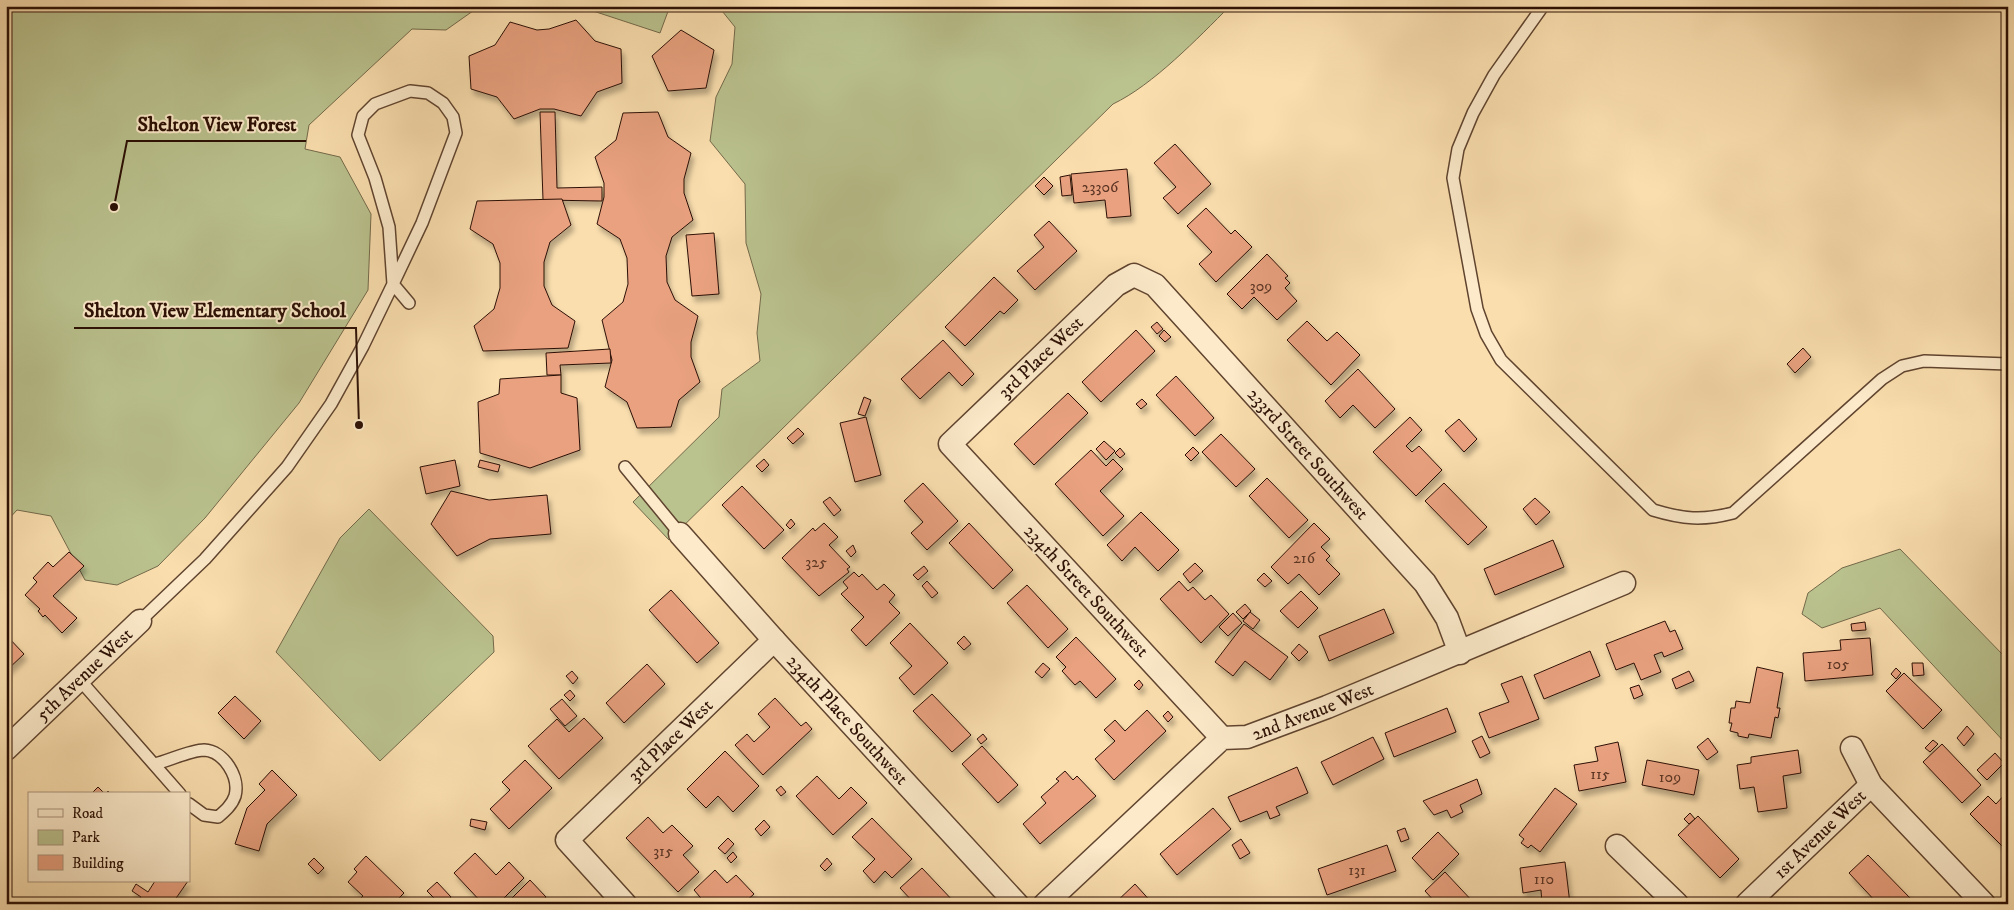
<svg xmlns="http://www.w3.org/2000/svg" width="2014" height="910" font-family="'IM FELL DW Pica',serif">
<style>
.green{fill:#bac28e;stroke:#73694a}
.building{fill:#e9a17f;stroke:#2c1005;filter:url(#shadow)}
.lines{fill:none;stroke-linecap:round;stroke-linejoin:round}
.service-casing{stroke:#60442f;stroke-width:14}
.minor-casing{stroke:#60442f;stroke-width:25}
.service{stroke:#fceaca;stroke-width:11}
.minor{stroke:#fceaca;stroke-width:22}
.labels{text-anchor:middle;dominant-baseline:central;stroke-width:4;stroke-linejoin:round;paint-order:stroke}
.number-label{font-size:16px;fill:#5b3424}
.street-label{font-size:19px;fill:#2c1005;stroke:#fceaca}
.leader{fill:none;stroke:#2c1005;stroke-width:2}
.callout-dot{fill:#2c1005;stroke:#fceaca;stroke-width:2}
.callout-label{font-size:20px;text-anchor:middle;font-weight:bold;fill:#2c1005;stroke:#fceaca;stroke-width:4;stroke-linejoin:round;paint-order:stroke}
</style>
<defs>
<filter id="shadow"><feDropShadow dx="3" dy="5.5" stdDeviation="2.5" flood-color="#0004"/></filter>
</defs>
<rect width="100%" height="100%" fill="#fadeae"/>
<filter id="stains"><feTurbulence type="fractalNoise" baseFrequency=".004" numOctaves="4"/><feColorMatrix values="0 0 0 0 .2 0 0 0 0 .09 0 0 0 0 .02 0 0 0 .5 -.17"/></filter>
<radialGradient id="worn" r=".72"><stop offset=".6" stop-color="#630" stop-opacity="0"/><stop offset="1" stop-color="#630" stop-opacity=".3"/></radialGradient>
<!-- green -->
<g class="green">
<polygon points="6,6 480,6 446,30 412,29 309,125 305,149 340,157 371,214 368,290 299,403 205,518 158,566 117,585 85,580 51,516 17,510 6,522"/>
<polygon points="578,6 670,6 660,33"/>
<path d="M 718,6 L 1230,6 C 1198,38 1153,85 1113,104 L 669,540 L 633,502 L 719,417 L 722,389 L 760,361 L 757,333 L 761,294 L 746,243 L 745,184 L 710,141 L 716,97 L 732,64 L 735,27 Z"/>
<polygon points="369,509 493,636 494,652 380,761 276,652 340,538"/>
<polygon points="1900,549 2005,657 2008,654 2008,746 1880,608 1822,628 1802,614 1808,593 1842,568"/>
</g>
<!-- building -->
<g class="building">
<polygon points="576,20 595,41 621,49 622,83 597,92 581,116 554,109 540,109 514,119 497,97 471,89 469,56 495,45 510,22 537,30 549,29"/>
<polygon points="681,30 714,50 706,88 668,91 652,56"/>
<polygon points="540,112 555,112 557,188 602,187 602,201 543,200"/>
<polygon points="658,112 668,137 691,153 684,179 684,193 693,220 672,237 666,256 667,282 675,300 698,316 691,342 691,357 700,382 679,400 671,427 637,428 627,402 605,387 612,360 602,320 623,302 628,284 627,258 620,239 597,224 604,197 604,183 595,157 616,140 623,113"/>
<polygon points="1175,144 1211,184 1178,214 1163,198 1176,187 1154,163"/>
<polygon points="1127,169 1131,216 1107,218 1105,200 1074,203 1071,174"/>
<polygon points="1070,175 1072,195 1062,196 1060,177"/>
<polygon points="1044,177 1053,186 1044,195 1035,186"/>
<polygon points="562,199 571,225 550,242 544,262 544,286 552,305 575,321 568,348 483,351 474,326 494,309 500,288 500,263 493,244 470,229 477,201"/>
<polygon points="1206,208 1231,234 1235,230 1252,247 1216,282 1199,264 1212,252 1187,226"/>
<polygon points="1049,221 1077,251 1035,290 1017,271 1044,247 1034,235"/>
<polygon points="714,233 719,294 692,296 686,235"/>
<polygon points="1267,254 1288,276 1285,278 1290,283 1285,288 1297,301 1277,320 1254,297 1242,309 1227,294"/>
<polygon points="994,277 1018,300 1004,314 1000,311 965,346 945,327"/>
<polygon points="1307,321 1327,341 1337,332 1360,355 1331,385 1287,340"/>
<polygon points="1157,322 1163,329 1157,334 1151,327"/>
<polygon points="1136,330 1155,351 1101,402 1082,382"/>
<polygon points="1164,330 1171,337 1165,342 1159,336"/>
<polygon points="943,340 974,374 962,386 949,372 920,399 901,379"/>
<polygon points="1803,348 1811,357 1795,373 1787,364"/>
<polygon points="610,349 611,363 560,365 561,375 547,375 546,353"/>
<polygon points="1358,369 1395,409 1375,428 1353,405 1340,418 1325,401"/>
<polygon points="561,375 561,393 577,398 580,450 530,468 480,453 478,402 499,394 500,379"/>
<polygon points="1176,376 1214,418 1195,436 1156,395"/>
<polygon points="1068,393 1088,413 1034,465 1014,444"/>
<polygon points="864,397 871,400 865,416 858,414"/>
<polygon points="1142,399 1147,404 1141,409 1136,404"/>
<polygon points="866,417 881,475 855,482 840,423"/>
<polygon points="1410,417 1422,430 1406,446 1412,452 1419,446 1442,470 1416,496 1373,452"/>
<polygon points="1459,419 1477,439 1464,452 1445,431"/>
<polygon points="798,428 804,434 793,444 787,438"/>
<polygon points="1221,434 1255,469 1236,487 1202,452"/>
<polygon points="1104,441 1115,451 1106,460 1096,449"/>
<polygon points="1193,447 1199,453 1191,461 1185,455"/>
<polygon points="1120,448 1125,454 1120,458 1115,453"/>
<polygon points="1091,450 1106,466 1113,459 1123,469 1100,491 1124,516 1103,536 1055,484"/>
<polygon points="764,459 769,465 762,472 756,466"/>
<polygon points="455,460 460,486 426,494 420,467"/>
<polygon points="480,460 500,465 498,472 478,467"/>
<polygon points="1267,478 1308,520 1289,538 1249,496"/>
<polygon points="923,483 958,521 927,550 911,533 923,522 904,501"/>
<polygon points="1444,483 1487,527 1468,545 1425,501"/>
<polygon points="742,486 784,530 764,549 722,505"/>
<polygon points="451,491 489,500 547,495 551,534 490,539 457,556 431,524"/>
<polygon points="830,497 841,510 834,516 823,502"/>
<polygon points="1535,498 1550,512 1536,525 1523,509"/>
<polygon points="1141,512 1179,550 1158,571 1135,547 1122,561 1107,545"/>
<polygon points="791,519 795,524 790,529 786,525"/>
<polygon points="824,523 838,537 829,545 850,567 847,569 849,572 819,596 782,558 813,528 815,531"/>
<polygon points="969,523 1013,570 993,589 949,543"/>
<polygon points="1314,523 1330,539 1321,547 1330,556 1326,560 1340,574 1319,595 1299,574 1288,584 1271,567"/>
<polygon points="1553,540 1564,567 1495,595 1484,569"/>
<polygon points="853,545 856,552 851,557 846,551"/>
<polygon points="69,552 84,566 53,596 77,618 62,633 45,615 43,617 38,611 40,609 25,595 37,582 33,578 48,562 53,567"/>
<polygon points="1195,563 1203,571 1190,583 1183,574"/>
<polygon points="924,566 928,571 918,580 913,575"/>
<polygon points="854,572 859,577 862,574 877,590 884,584 895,595 889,602 900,613 866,646 851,630 864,617 841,594 848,588 843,582"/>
<polygon points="1264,573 1272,581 1265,587 1257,580"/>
<polygon points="927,581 938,593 932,598 922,586"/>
<polygon points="1179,581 1188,591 1193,587 1205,600 1211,595 1229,614 1201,643 1160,599"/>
<polygon points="1027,585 1068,629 1048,648 1007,603"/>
<polygon points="671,590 719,643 697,663 649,610"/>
<polygon points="1301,591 1318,608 1298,628 1280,611"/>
<polygon points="1245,604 1251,611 1243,619 1236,612"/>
<polygon points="1384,609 1394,633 1329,661 1319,636"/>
<polygon points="1250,612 1260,620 1253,629 1243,621"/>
<polygon points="1233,613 1242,623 1228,636 1219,627"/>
<polygon points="1665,621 1670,632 1675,630 1683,649 1664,657 1662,652 1654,655 1661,672 1641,680 1634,663 1616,670 1606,644"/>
<polygon points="1865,622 1866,630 1852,631 1851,624"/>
<polygon points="910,623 948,663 914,695 899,678 912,666 890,643"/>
<polygon points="1244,624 1288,657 1270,680 1245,661 1233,676 1215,662"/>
<polygon points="6,635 24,654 6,671"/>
<polygon points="964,636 971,644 964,650 957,643"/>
<polygon points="1076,637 1116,679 1096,698 1080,681 1075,685 1062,671 1066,667 1056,657"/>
<polygon points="1870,638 1873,675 1805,681 1803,653 1841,650 1840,640"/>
<polygon points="1299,644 1308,652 1299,661 1291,653"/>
<polygon points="1590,651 1600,676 1544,699 1534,675"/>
<polygon points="1043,663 1050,669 1042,678 1035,672"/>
<polygon points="1912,663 1923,663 1924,675 1913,676"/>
<polygon points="647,664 665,684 624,723 606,703"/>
<polygon points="1757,667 1783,673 1777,708 1780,708 1778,718 1775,717 1771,738 1749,734 1748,738 1738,736 1738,733 1730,731 1732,723 1729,723 1731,708 1735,708 1736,701 1750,703"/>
<polygon points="1896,668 1901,673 1896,679 1891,674"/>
<polygon points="572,671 578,678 573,684 566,676"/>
<polygon points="1689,671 1694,681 1676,689 1672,679"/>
<polygon points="1904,673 1942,710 1923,729 1886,691"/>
<polygon points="1522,676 1539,719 1489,738 1479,713 1509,702 1501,684"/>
<polygon points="1139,680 1143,685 1139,690 1134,685"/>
<polygon points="1639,685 1643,695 1634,699 1630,688"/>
<polygon points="570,690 575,696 570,701 564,695"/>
<polygon points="932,694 971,735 952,752 913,711"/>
<polygon points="235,696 261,721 244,739 218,713"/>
<polygon points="775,698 801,726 806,722 812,729 763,775 735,745 747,734 754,742 770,727 758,714"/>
<polygon points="562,699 577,716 565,726 550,709"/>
<polygon points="1447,708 1456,732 1394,757 1385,733"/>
<polygon points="1147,710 1166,731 1114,780 1095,759 1115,741 1104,730 1115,720 1125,731"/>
<polygon points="1168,711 1173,717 1168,722 1163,716"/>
<polygon points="584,718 603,738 559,779 528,746 557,719 569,732"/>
<polygon points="1967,726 1974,734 1964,746 1957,738"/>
<polygon points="983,734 987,739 981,744 977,739"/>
<polygon points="1482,736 1490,753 1480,758 1472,741"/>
<polygon points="1373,737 1384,759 1333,785 1321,762"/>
<polygon points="1708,738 1718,752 1707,760 1697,747"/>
<polygon points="1933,740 1938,744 1930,752 1925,748"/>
<polygon points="1618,742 1626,782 1579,791 1574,765 1598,761 1595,747"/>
<polygon points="1942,744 1981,785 1962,803 1923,762"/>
<polygon points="982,746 1018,785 998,803 962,764"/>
<polygon points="1798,750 1801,773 1783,776 1787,808 1758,812 1754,787 1740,789 1737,765 1751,763 1751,757"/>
<polygon points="725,751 759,786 733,812 718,796 706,808 687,789"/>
<polygon points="1995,753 2004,763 1987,780 1977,770"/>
<polygon points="525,760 552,788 509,829 490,809 510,790 502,782"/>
<polygon points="1647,760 1699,770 1694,795 1642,785"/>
<polygon points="1297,767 1308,793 1276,807 1280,815 1270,819 1267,811 1240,822 1228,797"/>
<polygon points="272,770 297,795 267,824 259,851 235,844 247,808 265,790 259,784"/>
<polygon points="1065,771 1073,780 1077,776 1096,796 1040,844 1023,824 1046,803 1041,797 1059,781 1056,779"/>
<polygon points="817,776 839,799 851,787 867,803 833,835 796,796"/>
<polygon points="1477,779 1482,794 1460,805 1463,812 1451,818 1447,810 1434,815 1423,801"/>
<polygon points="781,786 786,792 781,796 776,790"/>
<polygon points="98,787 105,794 108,791 111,794 91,794"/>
<polygon points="1555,788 1577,804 1540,852 1531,845 1528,848 1521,843 1524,839 1519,835"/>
<polygon points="2006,793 2008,794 2008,810 2005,813 2008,815 2007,851 1970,814 1988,796 1996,804"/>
<polygon points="1213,808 1231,829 1177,875 1160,854"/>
<polygon points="1690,813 1695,819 1689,824 1684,819"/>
<polygon points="1698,816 1739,859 1720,878 1678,835"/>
<polygon points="648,817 663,833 672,825 693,846 683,855 699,872 678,892 626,838"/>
<polygon points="872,818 912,859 892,878 885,871 874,883 863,871 875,859 852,837"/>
<polygon points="471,819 487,822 485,830 470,826"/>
<polygon points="764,820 770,827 761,836 755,829"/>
<polygon points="1405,828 1409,839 1401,842 1397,831"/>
<polygon points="1438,832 1459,854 1433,880 1412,858"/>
<polygon points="728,838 734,844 725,854 718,848"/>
<polygon points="1241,839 1250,853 1240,859 1232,845"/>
<polygon points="1387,845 1396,871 1327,895 1318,869"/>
<polygon points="733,852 737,857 731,863 727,858"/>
<polygon points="475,853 496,875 509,862 524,878 498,904 483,904 454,873"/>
<polygon points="1868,855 1911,899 1906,904 1878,904 1849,873"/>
<polygon points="366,856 404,893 393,904 355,904 363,896 348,882 357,872 354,869"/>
<polygon points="314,858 324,868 318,874 308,864"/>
<polygon points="827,858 832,864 825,871 820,866"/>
<polygon points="1565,862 1570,904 1542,904 1541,890 1523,893 1520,868"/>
<polygon points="922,868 956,904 915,904 900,888"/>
<polygon points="715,870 727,883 736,875 754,894 745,902 746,904 706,904 694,890"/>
<polygon points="1445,872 1475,904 1437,904 1425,891"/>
<polygon points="530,880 546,897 539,904 506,904"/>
<polygon points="155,881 188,881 172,904 136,904 141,897 132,891 136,884 148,892"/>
<polygon points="437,882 451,897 444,904 440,904 427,891"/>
<polygon points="1135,884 1153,904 1114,904"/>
</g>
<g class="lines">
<defs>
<g id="service">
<path d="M 1543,6 L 1494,75 L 1473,113 L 1458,149 L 1453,178 L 1477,309 L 1486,334 L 1501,360 L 1653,510 C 1683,519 1702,521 1733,513 L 1882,379 L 1902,366 L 1924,361 L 2008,364"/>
<polyline points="625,467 680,534"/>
<polyline points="140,621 205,559 287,467 331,404 363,346 393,284 422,223 456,133 453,117 443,103 428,93 410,91 375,104 363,116 358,135 375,178 389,227 393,284 409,303"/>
<polyline points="79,679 180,794"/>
<path d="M 155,764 C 168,761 191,750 204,750 C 224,751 240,777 235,796 C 232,805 225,811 218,817 L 204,815 L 189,804"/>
</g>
<g id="minor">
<path id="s1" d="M 680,534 L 774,640 L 1017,904"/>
<path id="s2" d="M 1222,738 L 950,444 L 1116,285 L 1134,275 L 1155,285 L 1425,583 L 1447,618 L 1460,653"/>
<polyline points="1852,748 1871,785 1984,904"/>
<path id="s3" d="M 6,749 L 140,621"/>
<polyline points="1617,846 1677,904"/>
<path id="s4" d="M 625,904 L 567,840 L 774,640"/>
<path id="s5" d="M 1045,904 L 1222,738 L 1247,737 L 1327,707 L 1624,583"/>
<path id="s6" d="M 1747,904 L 1871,785"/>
</g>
</defs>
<!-- service casing -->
<use href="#service" class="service-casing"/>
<!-- minor casing -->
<use href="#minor" class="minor-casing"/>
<!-- service -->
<use href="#service" class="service"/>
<!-- minor -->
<use href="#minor" class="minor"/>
</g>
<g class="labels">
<!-- number labels -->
<g class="number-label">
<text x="1100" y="187">23306</text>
<text x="1261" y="286">309</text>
<text x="1304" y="558">216</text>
<text x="816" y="562">325</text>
<text x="1838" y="664">105</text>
<text x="1600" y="774">115</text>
<text x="1670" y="777">109</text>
<text x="663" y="851">315</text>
<text x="1357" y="870">131</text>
<text x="1544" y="879">110</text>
</g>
<!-- street labels -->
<g class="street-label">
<text stroke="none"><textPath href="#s2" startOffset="526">3rd Place West</textPath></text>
<text stroke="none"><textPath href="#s2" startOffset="902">233rd Street Southwest</textPath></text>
<text transform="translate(1086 591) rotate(47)">234th Street Southwest</text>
<text stroke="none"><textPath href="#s3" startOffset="108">5th Avenue West</textPath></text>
<text stroke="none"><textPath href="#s5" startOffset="338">2nd Avenue West</textPath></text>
<text stroke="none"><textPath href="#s1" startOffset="250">234th Place Southwest</textPath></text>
<text stroke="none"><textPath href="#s4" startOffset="230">3rd Place West</textPath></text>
<text stroke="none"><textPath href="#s6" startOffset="101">1st Avenue West</textPath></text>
</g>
</g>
<!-- callouts -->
<path class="leader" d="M114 207L127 141H306M359 425L356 328H74"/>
<g class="callout-dot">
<circle cx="114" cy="207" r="5"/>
<circle cx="359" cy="425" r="5"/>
</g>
<g class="callout-label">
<text x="217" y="131">Shelton View Forest</text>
<text x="215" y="317">Shelton View Elementary School</text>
</g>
<!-- margin -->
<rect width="2014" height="910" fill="none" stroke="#fadeae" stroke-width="25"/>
<rect x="8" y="8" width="1999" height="895" fill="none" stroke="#2c1005" stroke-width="2.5"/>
<rect x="12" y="12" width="1989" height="885" fill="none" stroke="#2c1005"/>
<!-- legend -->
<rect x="28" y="792" width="162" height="90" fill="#fceaca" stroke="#a9937b"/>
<rect x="38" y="809" width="25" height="8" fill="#fceaca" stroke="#a9937b"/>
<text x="72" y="818" font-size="15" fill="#2c1005">Road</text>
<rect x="38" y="830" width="25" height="15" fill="#bac28e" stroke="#a9937b"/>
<text x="72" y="842" font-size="15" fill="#2c1005">Park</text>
<rect x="38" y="855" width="25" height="15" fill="#e9a17f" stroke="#a9937b"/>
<text x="72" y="868" font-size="15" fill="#2c1005">Building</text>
<rect width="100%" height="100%" filter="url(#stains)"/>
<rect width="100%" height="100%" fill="url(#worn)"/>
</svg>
